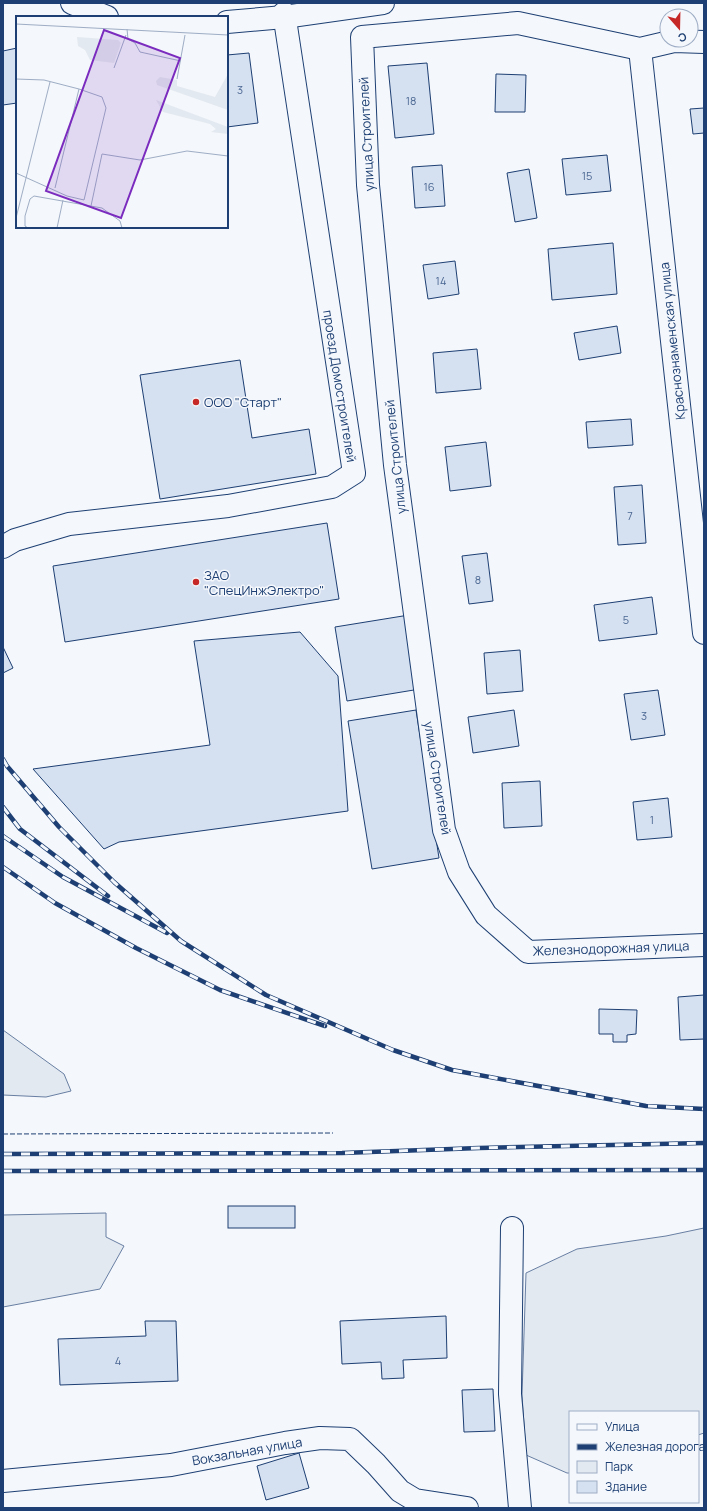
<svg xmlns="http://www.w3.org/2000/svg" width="707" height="1511" font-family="Manrope,sans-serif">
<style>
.green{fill:#e3e9f0;stroke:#687fa3}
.building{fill:#d5e0f0;stroke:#1d3f73}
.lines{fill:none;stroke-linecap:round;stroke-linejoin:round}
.minor-casing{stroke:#1d3f73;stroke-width:24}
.minor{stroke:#f4f7fb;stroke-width:22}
.rail-casing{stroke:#1d3f73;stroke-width:4.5}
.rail{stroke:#f4f7fb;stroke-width:3;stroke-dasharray:9;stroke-linecap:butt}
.fence{stroke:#1d3f73;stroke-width:1;stroke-dasharray:5 2;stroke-linecap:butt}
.poi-dot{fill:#c62828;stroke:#f4f7fb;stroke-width:1.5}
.labels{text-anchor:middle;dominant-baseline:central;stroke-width:3;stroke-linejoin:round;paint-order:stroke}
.number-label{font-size:11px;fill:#4b6792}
.street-label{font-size:13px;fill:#1d3f73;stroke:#f4f7fb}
.poi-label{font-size:13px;fill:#1d3f73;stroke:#f4f7fb;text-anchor:start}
.inset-road{fill:none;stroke:#9eadc5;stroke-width:1}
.view{fill:#7b2cbf;fill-opacity:0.15;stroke:#7b2cbf;stroke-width:2}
.inset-edge{fill:none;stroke:#1d3f73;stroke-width:2}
</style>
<rect width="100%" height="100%" fill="#f4f7fb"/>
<!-- green -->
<g class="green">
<polygon points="3,1030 64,1074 71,1091 46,1097 3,1095"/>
<polygon points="106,1213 106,1237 124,1246 100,1289 3,1307 3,1215"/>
<polygon points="704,1228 704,1433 698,1435 698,1412 570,1412 570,1473 567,1473 526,1455 522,1395 526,1273 577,1249 666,1236"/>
</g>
<!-- building -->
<g class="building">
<polygon points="17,48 17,103 3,105 3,51"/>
<polygon points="249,53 258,123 227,127 227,55"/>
<polygon points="427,63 434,134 395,138 388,66"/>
<polygon points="496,74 526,75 525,112 495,112"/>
<polygon points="704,108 704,133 693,134 690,109"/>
<polygon points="607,155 611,191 566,195 562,159"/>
<polygon points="442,165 445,206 415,208 412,167"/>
<polygon points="529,169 537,218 515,222 507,173"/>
<polygon points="613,243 617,294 552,300 548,249"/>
<polygon points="455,261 459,294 428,299 423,265"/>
<polygon points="617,326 621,353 579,360 574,333"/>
<polygon points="477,349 481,389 436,393 433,353"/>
<polygon points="240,360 252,438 309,429 316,474 160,499 140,375"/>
<polygon points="631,419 633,445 588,448 586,422"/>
<polygon points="486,442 491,486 450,491 445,447"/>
<polygon points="642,485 646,543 618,545 614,487"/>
<polygon points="327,523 339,599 65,642 53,566"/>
<polygon points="487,553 493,601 469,604 462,556"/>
<polygon points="652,597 657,634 599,641 594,605"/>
<polygon points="409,615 420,689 347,701 335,627"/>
<polygon points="300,632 338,676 348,811 119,842 104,849 33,769 210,745 194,641"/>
<polygon points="3,647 13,668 3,673"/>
<polygon points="520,650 523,691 487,694 484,653"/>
<polygon points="658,690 665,735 631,740 624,694"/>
<polygon points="416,710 439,858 372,869 348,721"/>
<polygon points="514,710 519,746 473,753 468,717"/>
<polygon points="540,781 542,826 504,828 502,783"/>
<polygon points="668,798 672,837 637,840 633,802"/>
<polygon points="704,995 704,1039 680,1040 678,997"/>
<polygon points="599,1009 637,1010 636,1034 627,1035 627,1042 613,1042 613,1034 599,1034"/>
<rect x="228" y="1206" width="67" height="22"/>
<polygon points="446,1316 447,1358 403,1360 404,1378 382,1379 381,1362 342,1364 340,1321"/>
<polygon points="145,1321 176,1321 178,1381 60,1385 58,1339 146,1336"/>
<polygon points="493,1389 495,1431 464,1432 462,1390"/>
<polygon points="299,1453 309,1488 266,1500 257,1466"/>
</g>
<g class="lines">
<defs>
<g id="minor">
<polyline points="72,3 107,17"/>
<polyline points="227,22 284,17 383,3"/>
<polyline points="704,42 674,41 640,49 518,23 362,37 368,185 395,465 444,830 459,872 486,915 528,952 704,945"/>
<polyline points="640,49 704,633"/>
<polyline points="3,547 15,540 69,524 228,506 332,487 354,473 284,13"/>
<polyline points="512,1228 510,1394 520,1508"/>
<polyline points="3,1481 171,1465 285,1443 320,1438 350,1439 376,1464 400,1491 415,1500 467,1508"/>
</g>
</defs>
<!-- minor casing -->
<use href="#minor" class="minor-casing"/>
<!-- minor -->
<use href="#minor" class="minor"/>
<defs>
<g id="rail">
<polyline points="3,759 7,766 59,827 114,882 181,941 266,995 393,1050 452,1070 646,1106 704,1109"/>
<polyline points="3,807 20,829 108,896"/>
<polyline points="3,836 63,877 167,933"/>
<polyline points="3,867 55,903 136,948 220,990 325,1026"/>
<polyline points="3,1154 342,1153 479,1148 704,1143"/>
<polyline points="3,1171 704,1170"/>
</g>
</defs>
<!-- rail casing -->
<use href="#rail" class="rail-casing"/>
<!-- rail -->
<use href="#rail" class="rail"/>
<!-- fence -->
<polyline class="fence" points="3,1134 333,1133"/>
</g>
<!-- markers -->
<g class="poi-dot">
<circle cx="196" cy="402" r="4"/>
<circle cx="196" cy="582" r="4"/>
</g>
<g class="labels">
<!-- number labels -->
<g class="number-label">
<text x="240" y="89">3</text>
<text x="411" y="100">18</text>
<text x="587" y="175">15</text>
<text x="429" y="186">16</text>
<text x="441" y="280">14</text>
<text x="630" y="515">7</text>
<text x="478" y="579">8</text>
<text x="626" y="619">5</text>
<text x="644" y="715">3</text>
<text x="652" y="819">1</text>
<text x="118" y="1360">4</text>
</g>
<!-- street labels -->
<g class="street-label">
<text transform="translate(366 134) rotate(-93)">улица Строителей</text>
<text transform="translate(672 341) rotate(-96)">Краснознаменская улица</text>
<text transform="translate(340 386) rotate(81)">проезд Домостроителей</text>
<text transform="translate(395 457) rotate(-96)">улица Строителей</text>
<text transform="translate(438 778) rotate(81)">улица Строителей</text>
<text transform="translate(611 948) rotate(-2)">Железнодорожная улица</text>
<text transform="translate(247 1451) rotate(-10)">Вокзальная улица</text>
</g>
<!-- poi labels -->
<g class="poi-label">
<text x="204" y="402">ООО "Старт"</text>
<text x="204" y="575">ЗАО<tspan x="204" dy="15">"СпецИнжЭлектро"</tspan></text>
</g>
</g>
<!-- overview -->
<g transform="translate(16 16)">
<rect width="212" height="212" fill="#f4f7fb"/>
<path d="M 61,21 L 102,24 L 105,27 L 98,47 L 74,44 L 69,34 L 62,30 ZM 212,58 L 212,94 L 141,69 L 140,65 L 144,61 L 161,64 L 161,70 L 199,81 ZM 140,84 L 212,111 L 212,118 L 195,116 L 200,113 L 194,108 L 147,96 Z" fill="#e3e9f0"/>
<path class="inset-road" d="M 0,8 L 212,19M 111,13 L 112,23 L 119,27 L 124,36 L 165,45M 98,52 L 110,19M 0,63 L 28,64 L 63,73 L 86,81 L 90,92 L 68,184 L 51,180 L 0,157M 161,63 L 169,19M 39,172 L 63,73M 75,190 L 86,138 L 124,144 L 171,135 L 212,140M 0,202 L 34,66M 12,212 L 9,210 L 9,200 L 14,183 L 18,180 L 86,192 L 104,205 L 106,212M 41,212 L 47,184"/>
<path class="view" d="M 88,14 L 164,42 L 105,202 L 30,175 Z"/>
<rect width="212" height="212" class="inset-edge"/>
</g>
<!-- border -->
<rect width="707" height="1511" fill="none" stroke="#1d3f73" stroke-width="8"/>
<!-- legend -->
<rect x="569" y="1411" width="130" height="92" fill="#f4f7fb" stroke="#9eadc5"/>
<rect x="577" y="1424" width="20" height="6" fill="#f4f7fb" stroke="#9eadc5"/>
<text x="605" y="1431" font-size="12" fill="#1d3f73">Улица</text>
<rect x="577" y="1444" width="20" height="6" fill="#1d3f73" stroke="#9eadc5"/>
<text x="605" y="1451" font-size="12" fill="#1d3f73">Железная дорога</text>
<rect x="577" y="1461" width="20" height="12" fill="#e3e9f0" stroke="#9eadc5"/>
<text x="605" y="1471" font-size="12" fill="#1d3f73">Парк</text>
<rect x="577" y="1481" width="20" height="12" fill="#d5e0f0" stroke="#9eadc5"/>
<text x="605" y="1491" font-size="12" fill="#1d3f73">Здание</text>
<!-- north arrow -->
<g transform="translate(679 28) rotate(160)"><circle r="19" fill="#f4f7fb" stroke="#9eadc5"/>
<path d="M0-3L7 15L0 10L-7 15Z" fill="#c62828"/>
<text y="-6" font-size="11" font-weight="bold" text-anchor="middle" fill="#1d3f73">С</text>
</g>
</svg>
